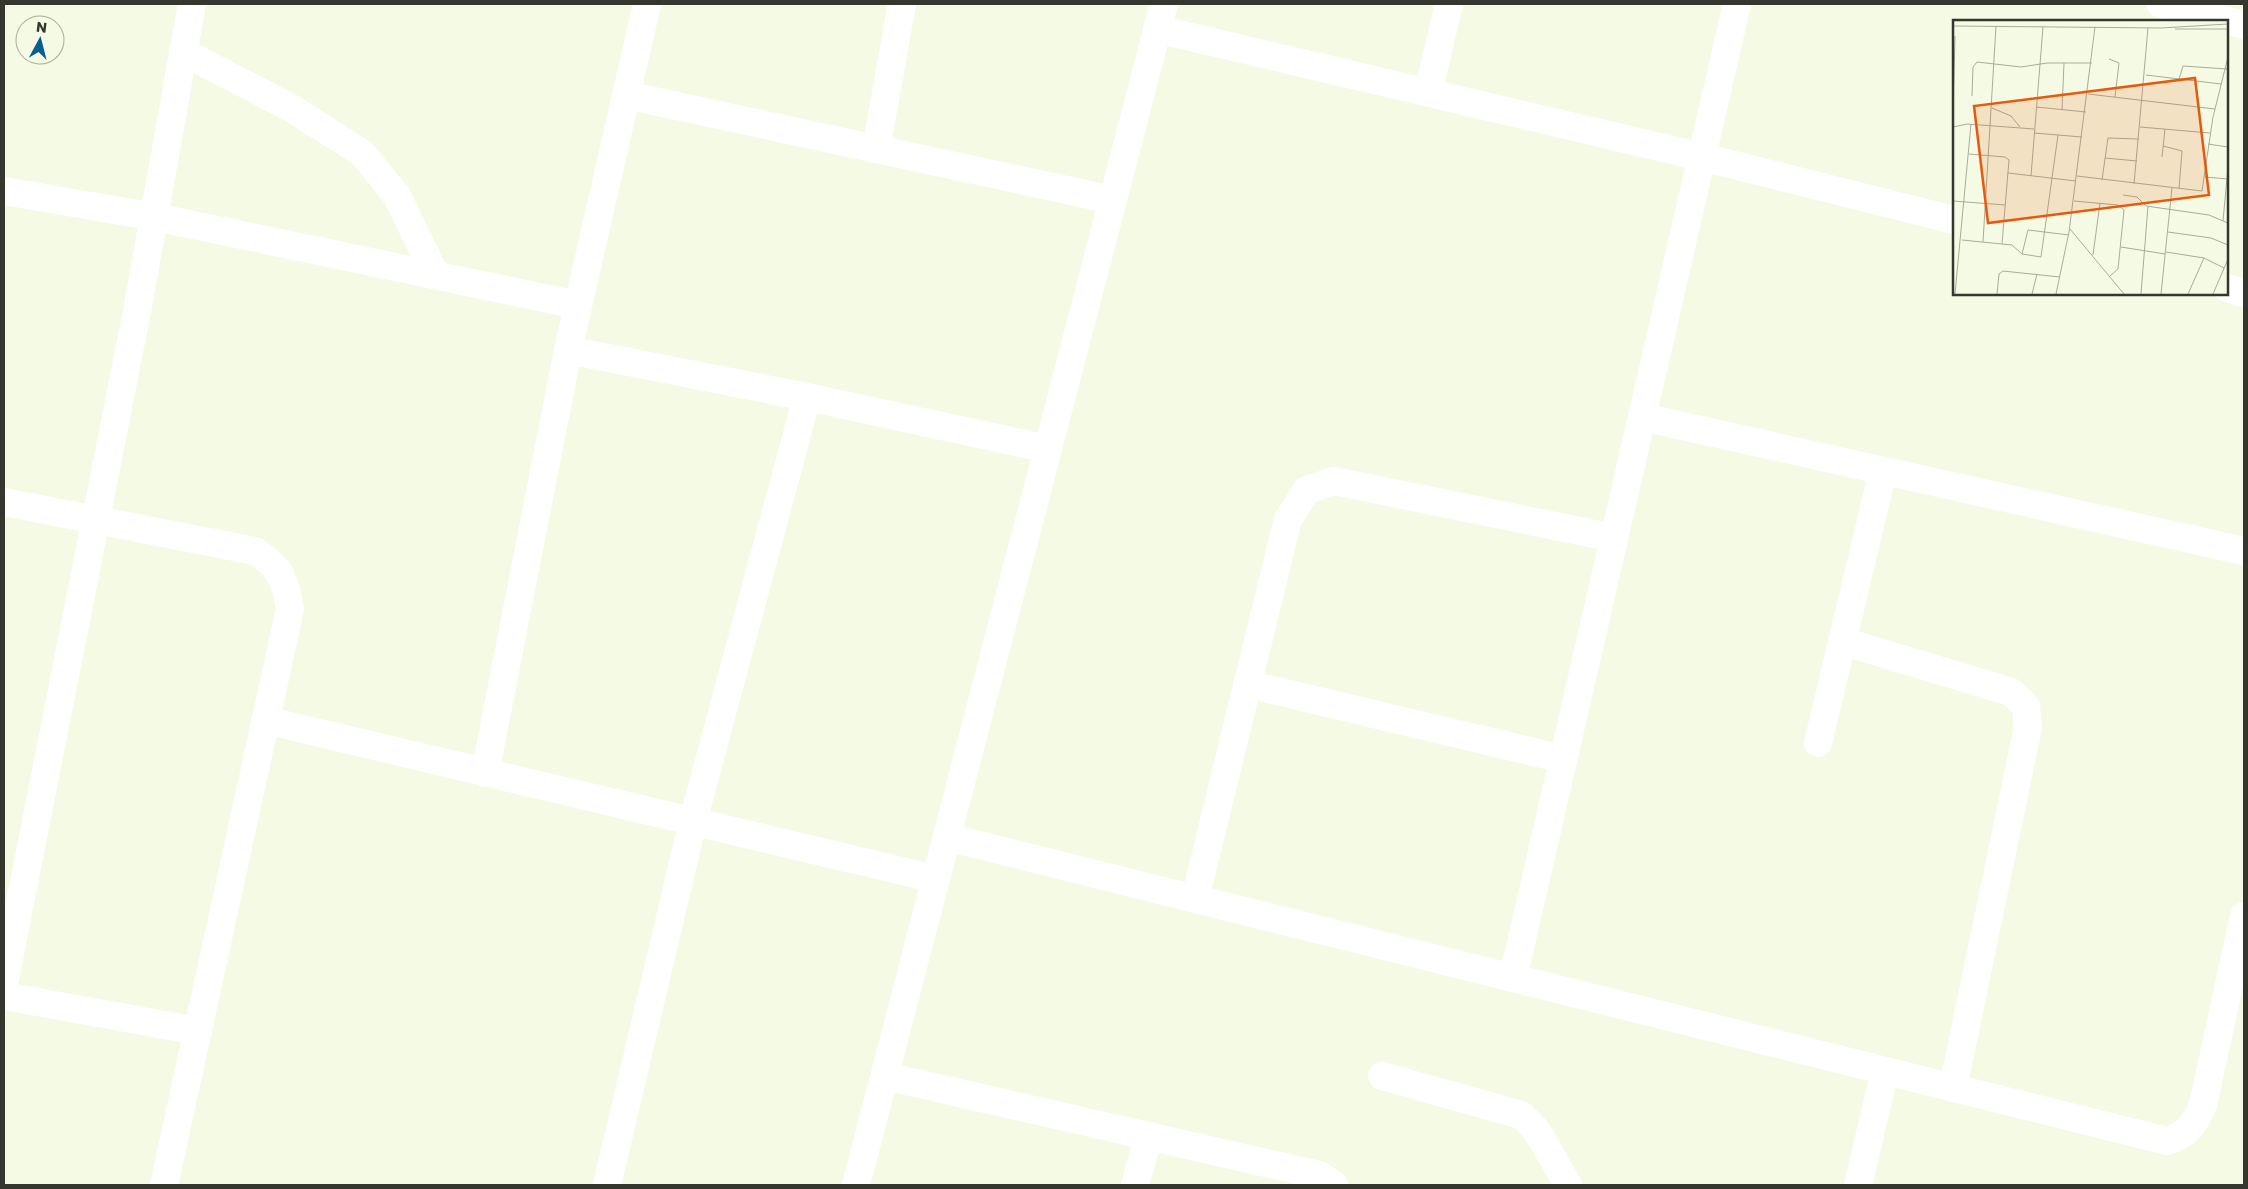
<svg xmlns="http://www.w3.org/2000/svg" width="2248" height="1189" font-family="Poppins,sans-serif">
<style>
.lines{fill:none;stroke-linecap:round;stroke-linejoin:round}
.minor{stroke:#fff;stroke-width:28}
.inset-road{fill:none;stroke:#a8ac9b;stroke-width:1}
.view{fill:#e8590c;fill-opacity:0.15;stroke:#e8590c;stroke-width:2.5}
.inset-edge{fill:none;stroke:#35372e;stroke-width:2.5}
</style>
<rect width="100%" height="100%" fill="#f5fae4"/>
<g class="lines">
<!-- minor -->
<g class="minor">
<polyline points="2161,4 2244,25"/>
<polyline points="1157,29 1702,157 1954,220"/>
<polyline points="183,52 291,108 362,153 397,196 436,276"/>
<polyline points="1428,93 1449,4"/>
<polyline points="626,95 1113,200"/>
<polyline points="876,149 902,4"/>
<polyline points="4,191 155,217 578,305"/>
<polyline points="2227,288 2244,293"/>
<polyline points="568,350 807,397 1048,449"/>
<polyline points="1642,417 2244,551"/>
<path d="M 4,502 L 255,551 C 281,568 285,579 290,609 L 164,1185"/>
<polyline points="1842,641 2011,692 2026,706 2028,727 1953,1088"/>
<polyline points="1247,684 1563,759"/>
<polyline points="265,720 936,879"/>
<polyline points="1818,743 1883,471"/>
<polyline points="485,773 568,350 647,4"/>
<path d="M 947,837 L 2167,1141 C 2187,1135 2195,1123 2203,1105 L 2244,916"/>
<polyline points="1195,899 1288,519 1307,490 1334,481 1614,538"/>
<polyline points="1513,978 1737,4"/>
<polyline points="4,984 138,306 192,4"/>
<polyline points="4,996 198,1031"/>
<polyline points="885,1076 1319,1175 1334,1185"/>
<polyline points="1382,1076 1521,1115 1537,1131 1568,1185"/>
<polyline points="607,1185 693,821 807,397"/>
<polyline points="856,1185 1164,4"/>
<polyline points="1135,1185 1149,1136"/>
<polyline points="1858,1185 1885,1071"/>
</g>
</g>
<!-- overview -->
<g transform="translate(1953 20)">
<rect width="275" height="275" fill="#f5fae4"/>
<path class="inset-road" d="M 0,6 L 208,8 L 275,4M 222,9 L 275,9M 156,39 L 166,43 L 162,77M 193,55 L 268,64M 226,59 L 230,46 L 274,49M 135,74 L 262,89M 19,76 L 20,47 L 24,42 L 68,47 L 94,43 L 139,43M 83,87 L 133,92M 39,88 L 58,96 L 67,107M 109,90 L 111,43M 0,91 L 2,16M 0,107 L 14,104 L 81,109M 187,107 L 257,113M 81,113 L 129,117M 255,124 L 275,127M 210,126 L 229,131 L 226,169M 16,134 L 52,137 L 56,140 L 49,224M 209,137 L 212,109M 152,138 L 184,141M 55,153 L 123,161M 78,156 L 90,7M 124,156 L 249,171 L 260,97 L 275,37M 252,157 L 275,159M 149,160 L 155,118 L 186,119M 181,164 L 195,8M 170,175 L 184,177 L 193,186 L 256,195 L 275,203M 0,181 L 52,185M 121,181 L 165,185 L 171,190 L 165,249 L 157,256M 270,201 L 275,147M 117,209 L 171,274M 215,212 L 258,218 L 275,225M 9,220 L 59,225 L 69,234 L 88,237 L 105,115M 30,222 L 43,6M 168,227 L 212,234M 213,232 L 251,238 L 271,248M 69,234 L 75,210 L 116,215M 140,235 L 147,183M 2,274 L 18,104M 44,274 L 46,254 L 50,251 L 107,257M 79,274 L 84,254M 103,274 L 116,212 L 142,7M 188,274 L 195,186M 208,274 L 219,168M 235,274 L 251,238M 260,274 L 275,239"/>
<path class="view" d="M 242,58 L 256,175 L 35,203 L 21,86 Z"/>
<rect width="275" height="275" class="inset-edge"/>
</g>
<!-- border -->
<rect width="2248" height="1189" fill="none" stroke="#35372e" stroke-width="10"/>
<!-- north arrow -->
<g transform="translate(40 40) rotate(7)"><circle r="24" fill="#f5fae4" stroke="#a8ac9b"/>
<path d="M0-4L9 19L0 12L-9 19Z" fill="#065f90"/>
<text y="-8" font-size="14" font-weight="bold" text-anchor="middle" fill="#35372e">N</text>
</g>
</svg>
